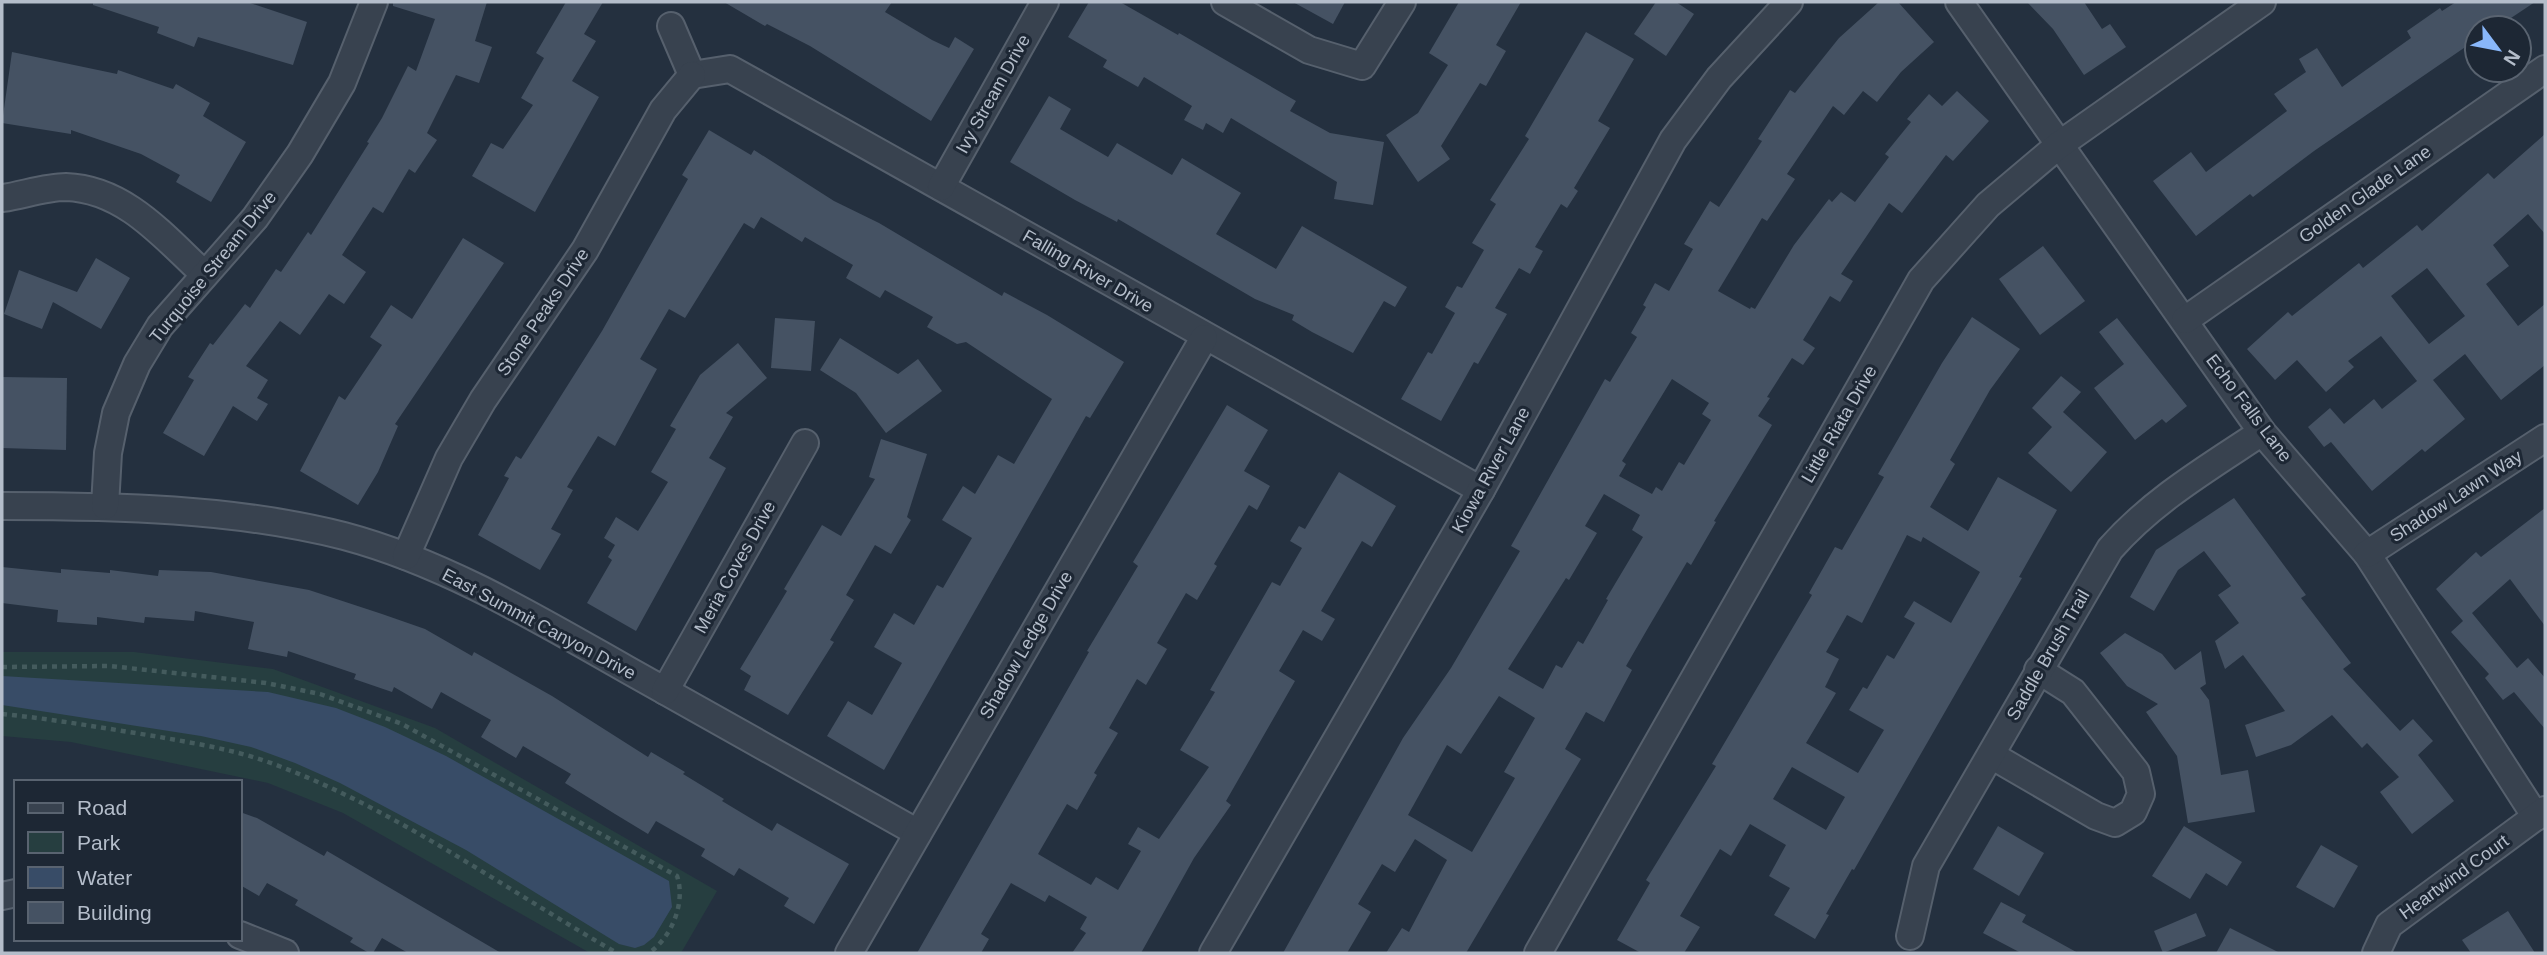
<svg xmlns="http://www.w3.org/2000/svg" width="2547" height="955" font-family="Arial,sans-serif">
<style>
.green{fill:#263e40}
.water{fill:#384c67}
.building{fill:#455263;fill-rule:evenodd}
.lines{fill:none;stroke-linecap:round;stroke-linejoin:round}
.minor-casing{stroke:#56606d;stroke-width:30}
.path{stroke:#445b5d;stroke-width:4.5;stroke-dasharray:5 5;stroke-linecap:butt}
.minor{stroke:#38424f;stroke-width:26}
.labels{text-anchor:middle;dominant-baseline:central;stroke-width:6;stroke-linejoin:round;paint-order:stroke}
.street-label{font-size:18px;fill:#b4bdca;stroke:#1d2734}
</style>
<rect width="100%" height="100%" fill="#24303f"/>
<!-- green -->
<polygon class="green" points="2,652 134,652 273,669 435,728 717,891 681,953 590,953 343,813 268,783 71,742 2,736"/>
<!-- water -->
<polygon class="water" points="2,676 268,692 336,708 385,727 446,756 669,881 672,907 654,937 644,945 635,948 619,944 466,850 340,783 295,763 251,747 201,736 2,705"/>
<!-- building -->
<g class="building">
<polygon points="93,2 247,2 307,22 293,65 198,37 194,47 157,33 159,27 93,5"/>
<polygon points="393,2 487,2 475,41 492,47 479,83 456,75 427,133 437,140 415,173 409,169 383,213 373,207 342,255 366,272 344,304 329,294 300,335 280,321 246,366 268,380 257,398 268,404 257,421 233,406 204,456 163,433 194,380 188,377 210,343 213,345 245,304 250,308 276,269 281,272 308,232 311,235 369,143 367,142 382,118 408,66 416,71 435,19 393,6"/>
<polygon points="566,2 603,2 584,34 596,41 572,81 599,97 535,212 472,176 491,143 503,149 533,105 521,98 544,58 536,53"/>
<polygon points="724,2 892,2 885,12 932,40 949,48 955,37 974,49 931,121 810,46 767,24 765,26"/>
<polygon points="1089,2 1120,2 1178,35 1179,33 1296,101 1290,111 1330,133 1384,142 1373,205 1334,199 1337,182 1231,118 1223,133 1206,123 1203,130 1184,120 1192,106 1144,77 1138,87 1103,67 1107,60 1068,37"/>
<polygon points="1293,2 1345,2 1333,24"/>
<polygon points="1459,2 1521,2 1496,45 1506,51 1486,86 1480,83 1441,146 1450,159 1418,182 1386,135 1418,113 1448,65 1429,53"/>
<polygon points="1656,2 1676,2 1694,14 1666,56 1634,34"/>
<path d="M 1879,2 L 1898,2 L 1934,42 L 1901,72 L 1877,102 L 1863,91 L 1844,115 L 1833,106 L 1787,174 L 1795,179 L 1767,221 L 1762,218 L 1718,291 L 1750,309 L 1751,307 L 1755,309 L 1794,245 L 1829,199 L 1832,202 L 1841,192 L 1855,202 L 1889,157 L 1885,154 L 1911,122 L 1907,119 L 1929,94 L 1942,106 L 1957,91 L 1989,121 L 1953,161 L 1946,155 L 1902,213 L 1889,203 L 1841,274 L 1853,281 L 1840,302 L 1830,296 L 1803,340 L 1815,348 L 1803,365 L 1792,358 L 1767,397 L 1770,398 L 1758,416 L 1772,425 L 1714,521 L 1716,522 L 1691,565 L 1687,562 L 1648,628 L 1626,666 L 1632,670 L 1604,722 L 1586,712 L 1565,749 L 1581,759 L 1466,953 L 1386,953 L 1402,928 L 1409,932 L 1447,860 L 1415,839 L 1395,872 L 1382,864 L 1358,904 L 1371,912 L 1347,953 L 1283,953 L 1403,738 L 1451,668 L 1520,551 L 1511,546 L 1605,379 L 1610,382 L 1637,337 L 1631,333 L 1646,307 L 1643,305 L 1655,283 L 1669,291 L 1693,249 L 1684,244 L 1710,201 L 1719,207 L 1762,141 L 1758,139 L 1790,90 L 1795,93 L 1839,38 ZM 1672,379 L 1709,403 L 1702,414 L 1711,420 L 1684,465 L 1679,462 L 1662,491 L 1656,487 L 1652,494 L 1619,476 L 1626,464 L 1622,461 ZM 1604,494 L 1640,515 L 1632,530 L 1643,537 L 1606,599 L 1608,600 L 1583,644 L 1578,641 L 1562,668 L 1556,665 L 1543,689 L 1508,669 L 1566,578 L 1569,580 L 1597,533 L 1585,526 ZM 1499,696 L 1535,718 L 1504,772 L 1515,778 L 1472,852 L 1408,815 L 1447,745 L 1461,754 Z"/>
<polygon points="2027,2 2084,2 2102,29 2110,24 2126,47 2084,75 2053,29"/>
<polygon points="2456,2 2535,2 2496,28 2477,28 2477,39 2314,151 2253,197 2250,194 2196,236 2153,181 2191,152 2206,172 2287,111 2274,94 2306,72 2299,59 2317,48 2342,87 2411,38 2407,31 2440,8 2442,11"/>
<polygon points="1586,32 1634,59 1598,121 1610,128 1574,188 1578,191 1567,208 1561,204 1535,247 1543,251 1530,274 1519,268 1495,308 1507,314 1478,364 1474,362 1441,421 1401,399 1428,352 1432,354 1455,313 1445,307 1457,286 1462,288 1484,250 1472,243 1496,204 1490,200 1529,139 1525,136"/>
<polygon points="12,52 117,74 118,70 173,89 176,84 210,103 203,116 246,142 211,202 176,182 180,175 141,154 71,130 71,134 2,123"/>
<polygon points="1049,96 1071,109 1060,129 1108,157 1117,143 1172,175 1182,158 1241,193 1216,234 1276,269 1302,226 1407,287 1395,307 1384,301 1353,353 1312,332 1292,320 1294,315 1255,299 1118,219 1117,222 1075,200 1010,162"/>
<polygon points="709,130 751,155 754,150 834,201 879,223 1002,296 1004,292 1047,315 1124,362 1090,418 1086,416 884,770 827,736 848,701 872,715 902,663 874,647 894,613 914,625 937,585 943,588 972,538 942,520 963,486 975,494 998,455 1014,464 1052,399 966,342 957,344 927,327 933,317 885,290 880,298 846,278 853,265 805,237 802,242 761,217 754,229 744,223 685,318 669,309 640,359 657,369 615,446 598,436 567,487 573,490 551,529 561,534 540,570 478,535 509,478 504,476 516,456 521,459 602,331 688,179 682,175"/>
<path d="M 2545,134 L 2545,234 L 2528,214 L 2493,245 L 2509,266 L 2486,284 L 2518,326 L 2545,304 L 2545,365 L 2501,400 L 2465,354 L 2433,380 L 2465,419 L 2425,452 L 2422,449 L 2372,491 L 2331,442 L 2324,447 L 2308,427 L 2330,408 L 2344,424 L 2374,399 L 2382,409 L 2417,381 L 2381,336 L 2348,361 L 2354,367 L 2326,392 L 2297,360 L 2275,380 L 2247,349 L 2288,312 L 2292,316 L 2359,263 L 2363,268 L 2417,225 L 2422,231 L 2488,173 L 2494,179 ZM 2427,268 L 2465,316 L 2429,344 L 2391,296 Z"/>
<polygon points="463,238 504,263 395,424 398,426 378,472 358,505 300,471 339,396 345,400 382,345 370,337 391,305 412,319"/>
<polygon points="2043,246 2085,301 2040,335 1999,279"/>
<polygon points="96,258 130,278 101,329 53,302 42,329 4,314 19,270 77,292"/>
<path d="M 1972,317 L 2020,349 L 1990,390 L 1950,460 L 1955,464 L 1930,507 L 1968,531 L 1998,477 L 2057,510 L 2019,577 L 2022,578 L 1854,870 L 1852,869 L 1826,914 L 1829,915 L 1815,939 L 1774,915 L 1790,888 L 1769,876 L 1786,845 L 1750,824 L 1731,856 L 1720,849 L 1680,916 L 1700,927 L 1684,953 L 1641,953 L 1617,940 L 1650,883 L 1646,880 L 1716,766 L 1712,764 L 1812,595 L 1809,593 L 1835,547 L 1842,550 L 1884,477 L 1878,474 L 1942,363 ZM 1907,535 L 1921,542 L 1923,537 L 1980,572 L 1951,623 L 1914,601 L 1904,617 L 1915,623 L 1894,659 L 1887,655 L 1867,689 L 1863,687 L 1849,710 L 1884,730 L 1858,773 L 1806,743 L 1836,693 L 1825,687 L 1839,659 L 1826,652 L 1847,615 L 1862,623 ZM 1792,767 L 1845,797 L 1826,830 L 1773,799 Z"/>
<polygon points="775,318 815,321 811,371 771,368"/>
<polygon points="2117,318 2187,406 2166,423 2162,419 2135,440 2094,388 2124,364 2099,332"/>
<polygon points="840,338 898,374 918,359 942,391 886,433 856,393 820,370"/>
<polygon points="738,343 767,378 726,413 733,417 709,458 726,468 636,631 587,603 612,560 608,557 615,545 604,538 616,517 638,531 668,482 651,472 676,429 670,426 700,375"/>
<polygon points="2061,376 2081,392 2063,412 2107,452 2071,492 2028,453 2052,427 2032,408"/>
<polygon points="2,377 67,378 66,450 2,448"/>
<polygon points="1227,405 1268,430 1244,471 1270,486 1257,510 1249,505 1214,564 1217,566 1197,600 1186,593 1157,643 1167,649 1146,685 1137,679 1109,728 1118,733 1094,773 1097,775 1077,810 1067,804 1038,854 1091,885 1096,877 1118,890 1141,851 1128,844 1138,827 1159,839 1209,767 1180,750 1215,692 1210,690 1272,582 1280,586 1302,548 1290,541 1299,526 1305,529 1339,472 1396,506 1372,547 1362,541 1321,611 1335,619 1322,641 1303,630 1279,671 1295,681 1226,801 1231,805 1194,858 1141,953 1072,953 1086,933 1080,929 1087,917 1049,895 1045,902 1011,883 981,934 989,939 981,953 917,953 1089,652 1087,651 1138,566 1133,562"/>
<polygon points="881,439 927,454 907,517 911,520 891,554 875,545 846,595 854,600 830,640 834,642 788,715 744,690 751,676 740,669 787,591 784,589 822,525 841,536 875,479 869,477"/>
<polygon points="2234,498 2306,595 2301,598 2351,663 2343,669 2400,731 2413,719 2433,741 2418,755 2454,801 2412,834 2380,792 2399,777 2367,743 2362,748 2332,715 2291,745 2256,757 2245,725 2285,711 2243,655 2225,669 2215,641 2239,623 2218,595 2231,586 2204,551 2178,570 2154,611 2130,597 2156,550"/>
<polygon points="2545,508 2545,626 2510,579 2472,613 2517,668 2528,658 2545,678 2545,729 2514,692 2503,700 2485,678 2489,674 2451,632 2463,621 2436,589 2476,552 2481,557"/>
<polygon points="2,567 61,573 61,569 110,573 110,570 158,576 159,570 211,572 309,590 382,614 425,629 472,656 474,652 552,696 648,757 651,752 685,772 683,774 724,799 722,801 772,831 777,823 849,864 814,924 784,906 789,898 739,868 734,876 701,856 705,849 656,821 648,834 615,814 565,783 571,774 523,746 516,758 481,737 491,720 441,692 432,709 394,687 392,692 354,679 356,674 288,651 287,657 248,649 254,622 195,611 194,621 145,617 144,623 97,617 97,625 57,622 58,610 2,603"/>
<polygon points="2125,633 2162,654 2175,670 2201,651 2206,684 2200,688 2209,700 2221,775 2248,770 2255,812 2188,823 2177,756 2146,712 2158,704 2127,686 2100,653"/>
<polygon points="240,812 257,818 324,856 327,851 501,953 408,953 382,938 373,953 369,953 350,942 353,938 295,905 298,900 267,883 259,896 240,885"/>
<polygon points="1998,826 2044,853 2019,896 1973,869"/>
<polygon points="2184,826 2242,862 2227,886 2206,873 2190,899 2152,876"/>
<polygon points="2321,845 2358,866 2334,908 2296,887"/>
<polygon points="2001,902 2026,915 2022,922 2078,953 2021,953 1983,933"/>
<polygon points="2508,911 2535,953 2471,953 2462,940"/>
<polygon points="2196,913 2206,936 2163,953 2154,931"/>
<polygon points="2230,928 2280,953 2216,953"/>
</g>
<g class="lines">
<defs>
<g id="minor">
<polyline points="1225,2 1309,50 1362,66 1402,2"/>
<polyline points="1959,2 2262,432 2367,554 2536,817"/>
<polyline points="671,26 692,75"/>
<polyline points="692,75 730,69 1481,490"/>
<polyline points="941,187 1045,2"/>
<path d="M 3,198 C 23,195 46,187 66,187 C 125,189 164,237 204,274"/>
<polyline points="2185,320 2545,69"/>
<path d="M 2,506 C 116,506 233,508 344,536 C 445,563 536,618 626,669 C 723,724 821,778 918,833"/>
<polyline points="105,506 108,453 116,413 137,364 160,326 255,218 300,154 342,83 374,2"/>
<polyline points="2367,554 2545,438"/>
<polyline points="406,556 449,458 483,400 585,250 663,110 692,75"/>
<polyline points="665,691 805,443"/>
<polyline points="1991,755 2096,816 2115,823 2133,812 2141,794 2136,772 2073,692 2038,670"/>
<polyline points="2,896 16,893"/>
<polyline points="240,935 285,953"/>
<path d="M 1910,936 L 1926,866 L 2110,549 C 2153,500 2208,468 2262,432"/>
<polyline points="849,953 1204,338"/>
<polyline points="1213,953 1481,490 1673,140 1719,78 1789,2"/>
<polyline points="1538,953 1921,280 1988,205 2059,145 2262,2"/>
<polyline points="2376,953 2389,925 2545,810"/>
</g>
</defs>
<!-- minor casing -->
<use href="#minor" class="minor-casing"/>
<!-- path -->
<g class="path">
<path d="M 2,667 L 110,666 L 266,683 L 320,694 L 402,724 L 677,876 C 686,902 672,937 649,953"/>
<path d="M 2,714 C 53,719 103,728 154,736 C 192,743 232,749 268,762 C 393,807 503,888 617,953"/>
</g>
<!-- minor -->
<use href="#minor" class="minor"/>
</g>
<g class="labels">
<!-- street labels -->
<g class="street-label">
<text transform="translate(993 94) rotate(-61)">Ivy Stream Drive</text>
<text transform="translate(2365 194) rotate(-35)">Golden Glade Lane</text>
<text transform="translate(213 267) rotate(-51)">Turquoise Stream Drive</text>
<text transform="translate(1088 271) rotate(30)">Falling River Drive</text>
<text transform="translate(543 312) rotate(-56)">Stone Peaks Drive</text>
<text transform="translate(2249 408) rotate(53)">Echo Falls Lane</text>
<text transform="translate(1839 424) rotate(-60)">Little Riata Drive</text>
<text transform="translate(1491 470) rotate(-61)">Kiowa River Lane</text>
<text transform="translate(2456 496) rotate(-33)">Shadow Lawn Way</text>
<text transform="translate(735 567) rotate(-61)">Meria Coves Drive</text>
<text transform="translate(539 624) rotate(28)">East Summit Canyon Drive</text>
<text transform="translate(1026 645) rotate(-60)">Shadow Ledge Drive</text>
<text transform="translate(2048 655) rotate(-60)">Saddle Brush Trail</text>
<text transform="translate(2454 877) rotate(-36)">Heartwind Court</text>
</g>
</g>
<!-- border -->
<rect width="2547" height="955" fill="none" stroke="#b4bdca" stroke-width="7"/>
<!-- legend -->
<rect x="14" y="780" width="228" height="161" fill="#1d2734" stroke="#596370" stroke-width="2"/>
<rect x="28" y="803" width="35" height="10" fill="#38424f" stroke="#596370" stroke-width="2"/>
<text x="77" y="815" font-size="21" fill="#b4bdca">Road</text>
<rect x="28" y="832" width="35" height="21" fill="#263e40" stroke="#596370" stroke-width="2"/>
<text x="77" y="850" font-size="21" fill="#b4bdca">Park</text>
<rect x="28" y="867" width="35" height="21" fill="#384c67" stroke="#596370" stroke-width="2"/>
<text x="77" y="885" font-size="21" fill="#b4bdca">Water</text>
<rect x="28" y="902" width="35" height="21" fill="#455263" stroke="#596370" stroke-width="2"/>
<text x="77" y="920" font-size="21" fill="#b4bdca">Building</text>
<!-- north arrow -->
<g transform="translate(2498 49) rotate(122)"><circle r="33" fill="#1d2734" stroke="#596370" stroke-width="2"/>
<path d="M0-5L12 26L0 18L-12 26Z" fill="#89b7fa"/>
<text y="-10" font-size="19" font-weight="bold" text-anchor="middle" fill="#b4bdca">N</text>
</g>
</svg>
